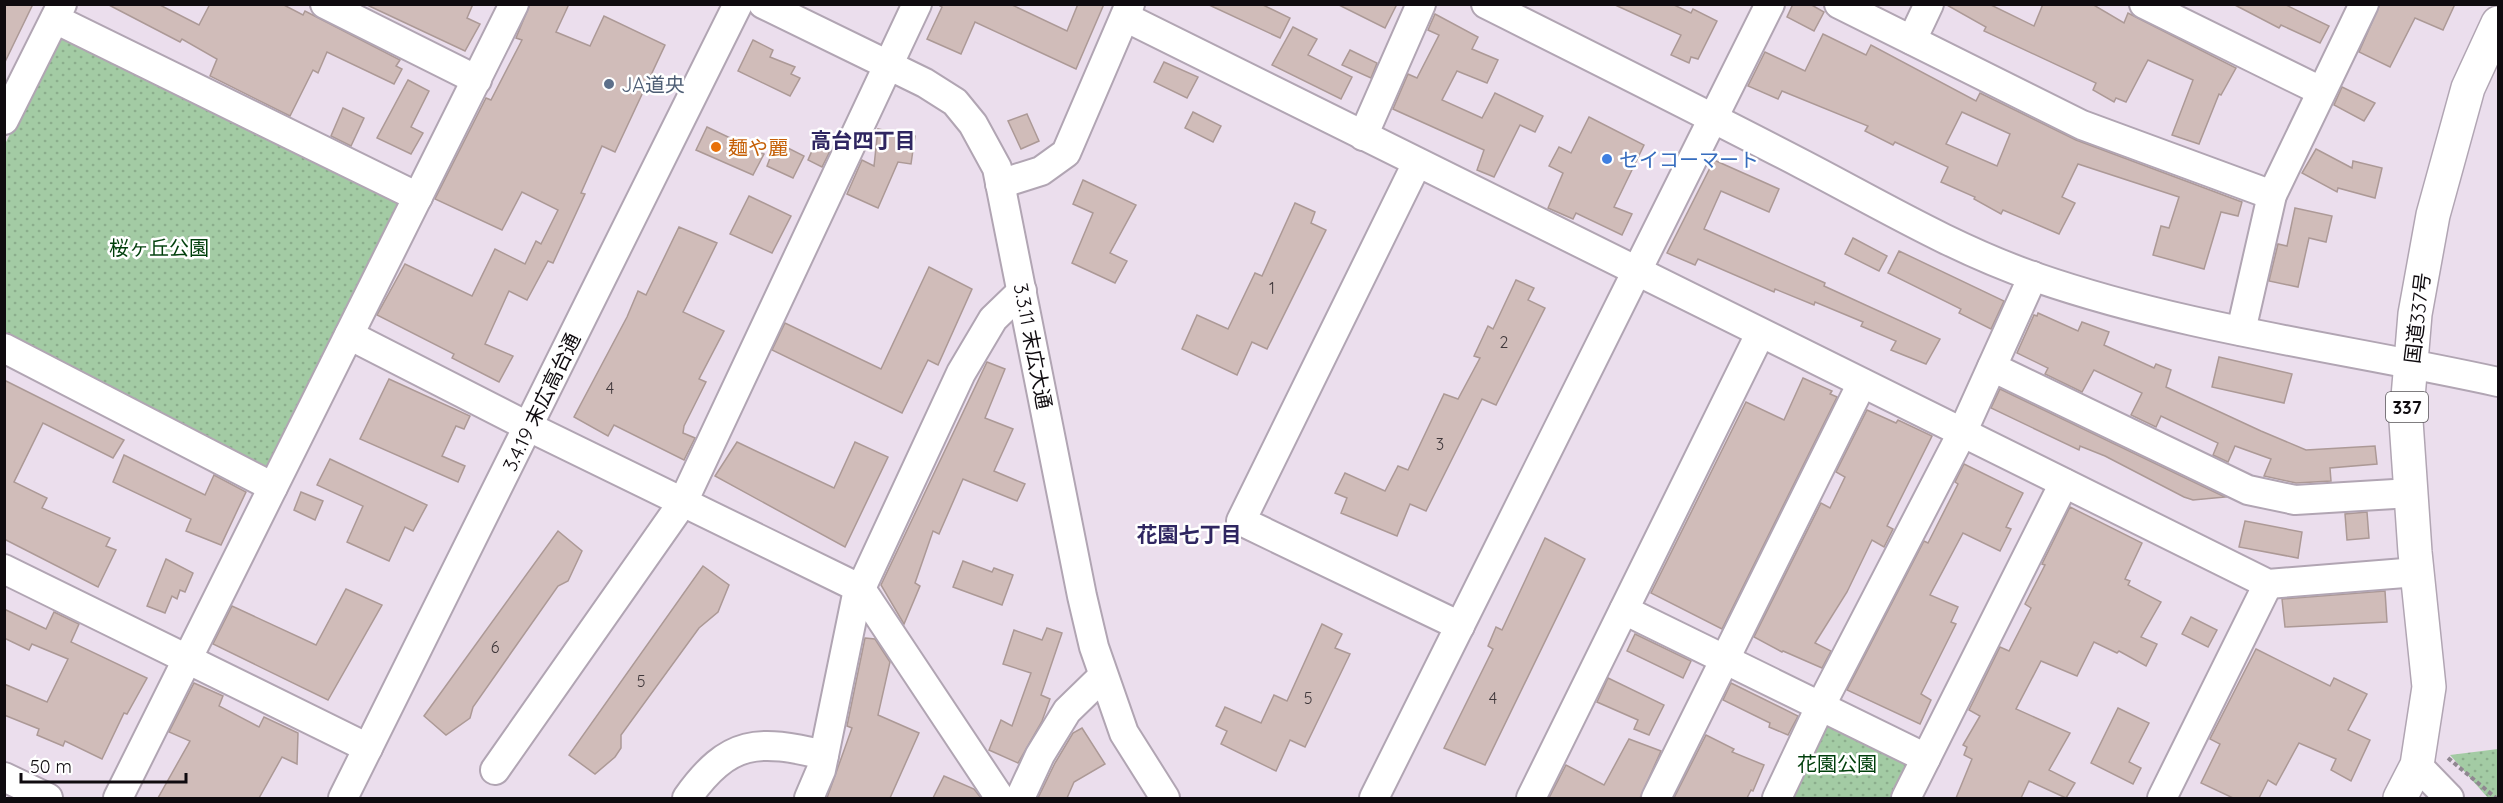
<svg xmlns="http://www.w3.org/2000/svg" width="2503" height="803" font-family="Quicksand,'Noto Sans JP',sans-serif">
<style>
.park{fill:url(#park-dots)}
.building{fill:#d0bcb9;stroke:#ac9996;stroke-width:1.5;fill-rule:evenodd}
.lines{fill:none;stroke-linecap:round;stroke-linejoin:round}
.minor-casing{stroke:#b1a5b3;stroke-width:32}
.highway-casing{stroke:#b1a5b3;stroke-width:36}
.path{stroke:#908791;stroke-width:4;stroke-dasharray:4.5 3;stroke-linecap:butt}
.minor{stroke:#fff;stroke-width:28}
.highway{stroke:#fff;stroke-width:33}
.service-dot{fill:#5c6f8a;stroke:#fff;stroke-width:2}
.food-dot{fill:#e8710a;stroke:#fff;stroke-width:2}
.shop-dot{fill:#3f7fe0;stroke:#fff;stroke-width:2}
.labels{text-anchor:middle;dominant-baseline:central;stroke-width:5;stroke-linejoin:round;paint-order:stroke}
.number-label{font-size:16px;fill:#3f373a}
.shield{fill:#fff;stroke:#575457;stroke-width:1.5}
.shield-label{font-size:18px;font-weight:bold;fill:#0f0b0f}
.service-label{font-size:20px;fill:#4e5e75;stroke:#fff;text-anchor:start}
.food-label{font-size:20px;fill:#c56008;stroke:#fff;text-anchor:start}
.shop-label{font-size:20px;fill:#366cbe;stroke:#fff;text-anchor:start}
.park-label{font-size:20px;fill:#003f0b;stroke:#fff}
.street-label{font-size:20px;fill:#0f0b0f;stroke:#fff}
.neighbourhood-label{font-size:21px;font-weight:bold;fill:#2f2661;stroke:#fff}
</style>
<defs>
<pattern id="park-dots" width="8" height="8" patternUnits="userSpaceOnUse" patternTransform="scale(1.5)"><rect width="8" height="8" fill="#a3cba4"/><path d="M2 2h.1M6 6h.1" fill="none" stroke="#8bad8c" stroke-width="1.8" stroke-linecap="round"/></pattern>
</defs>
<rect width="100%" height="100%" fill="#ebdeed"/>
<!-- park -->
<g class="park">
<polygon points="61,33 401,203 270,468 5,336 4,146"/>
<polygon points="1822,718 1909,761 1890,798 1784,798"/>
<polygon points="2498,749 2498,798 2488,798 2450,755"/>
</g>
<!-- building -->
<g class="building">
<polygon points="4,4 33,4 4,64"/>
<polygon points="107,4 158,4 199,25 210,4 282,4 303,15 305,11 400,60 396,66 402,69 394,84 327,52 318,73 313,70 290,116 210,76 217,59 182,39 180,42"/>
<polygon points="365,4 473,4 467,18 480,24 465,51"/>
<polygon points="530,4 569,4 556,32 590,46 604,16 665,45 615,152 602,146 581,193 585,194 553,263 548,261 527,300 509,291 485,344 513,356 499,382 452,358 454,354 377,315 405,264 472,296 495,249 525,264 536,241 541,244 558,210 522,192 502,230 435,199 486,98 491,100 522,40 516,38"/>
<polygon points="937,4 1010,4 1067,31 1078,4 1104,4 1076,69 975,22 961,54 927,39 942,7"/>
<polygon points="1207,4 1261,4 1290,18 1280,38"/>
<polygon points="1337,4 1397,4 1385,28"/>
<polygon points="1613,4 1672,4 1691,13 1693,9 1717,21 1698,59 1691,57 1689,63 1671,55 1681,35"/>
<polygon points="1793,4 1810,4 1824,12 1814,31 1787,17"/>
<polygon points="1945,4 1989,4 2034,26 2043,4 2092,4 2124,23 2128,13 2236,68 2221,95 2219,94 2199,144 2172,135 2193,80 2148,60 2126,102 2116,98 2114,102 2093,90 2096,83 1984,31 1986,27"/>
<polygon points="2233,4 2284,4 2329,26 2320,43 2281,25 2279,28"/>
<polygon points="2380,4 2455,4 2443,30 2415,18 2390,67 2359,52"/>
<polygon points="1435,14 1478,37 1472,49 1498,60 1487,83 1457,71 1442,100 1482,118 1495,93 1543,116 1535,132 1520,125 1494,177 1477,170 1484,150 1393,109 1408,74 1417,78 1439,35 1428,30"/>
<polygon points="1293,27 1317,39 1308,55 1352,77 1341,99 1272,65"/>
<path d="M 1823,34 L 1866,55 L 1871,45 L 1976,101 L 1980,93 L 2076,140 L 2242,202 L 2238,216 L 2221,212 L 2204,269 L 2153,255 L 2161,226 L 2169,228 L 2179,197 L 2078,164 L 2062,197 L 2075,203 L 2059,234 L 2003,210 L 2001,214 L 1974,199 L 1975,197 L 1941,182 L 1948,167 L 1895,142 L 1893,145 L 1865,131 L 1868,126 L 1782,91 L 1778,99 L 1748,86 L 1765,52 L 1805,71 ZM 1962,112 L 2010,134 L 1997,166 L 1946,144 Z"/>
<polygon points="753,40 773,50 770,57 795,67 791,74 800,78 790,96 738,71"/>
<polygon points="1350,50 1377,63 1371,78 1342,65"/>
<polygon points="1164,62 1198,77 1187,98 1154,82"/>
<polygon points="408,80 429,91 411,127 423,133 411,154 377,138"/>
<polygon points="2342,87 2375,103 2364,121 2334,105"/>
<polygon points="343,108 364,118 351,146 331,136"/>
<polygon points="1193,112 1221,126 1213,142 1185,128"/>
<polygon points="1027,114 1039,141 1021,149 1008,121"/>
<polygon points="1589,117 1644,145 1614,207 1632,214 1622,235 1576,213 1573,219 1548,208 1563,173 1549,166 1559,147 1571,153"/>
<polygon points="707,127 764,154 753,175 696,150"/>
<polygon points="878,129 915,136 911,164 898,162 878,208 847,194 862,160 874,166"/>
<polygon points="776,142 804,156 793,178 767,166"/>
<polygon points="815,144 830,151 822,167 808,160"/>
<polygon points="2316,149 2352,168 2353,161 2382,168 2375,198 2338,188 2337,192 2302,173"/>
<polygon points="1714,160 1779,189 1769,212 1721,191 1704,229 1825,283 1824,286 1940,339 1926,364 1891,350 1896,341 1861,326 1863,322 1815,302 1814,305 1775,289 1774,292 1698,259 1695,265 1667,253"/>
<polygon points="1083,180 1136,205 1110,253 1127,261 1115,283 1072,263 1093,213 1073,204"/>
<polygon points="749,196 791,216 772,253 730,234"/>
<polygon points="1295,203 1315,212 1311,223 1326,230 1267,349 1252,342 1237,375 1182,349 1197,315 1228,329 1255,273 1262,276"/>
<polygon points="2295,208 2332,216 2326,242 2309,238 2298,287 2269,281 2278,244 2287,246"/>
<polygon points="679,227 717,243 683,312 724,331 699,379 706,382 684,426 683,433 695,438 684,460 614,425 608,436 574,417 627,317 638,291 646,295"/>
<polygon points="1853,238 1887,256 1879,271 1845,254"/>
<polygon points="1899,251 2004,301 1991,329 1959,313 1961,309 1888,273"/>
<polygon points="929,267 972,289 938,365 928,360 902,413 772,350 785,323 881,369"/>
<polygon points="1516,280 1534,288 1528,300 1545,308 1496,405 1482,399 1426,511 1410,504 1397,536 1341,513 1347,498 1335,493 1345,473 1385,491 1398,466 1408,470 1444,394 1458,399 1480,358 1474,356 1488,326 1493,329"/>
<polygon points="2038,313 2078,331 2082,322 2109,332 2104,345 2154,368 2156,364 2171,370 2166,387 2261,431 2306,450 2375,446 2377,464 2330,468 2331,481 2296,483 2264,476 2271,459 2235,446 2228,462 2213,455 2218,443 2161,416 2156,427 2131,415 2142,393 2094,370 2082,392 2045,374 2048,368 2017,353 2034,315 2037,316"/>
<polygon points="2219,357 2292,374 2284,403 2212,387"/>
<polygon points="987,362 1005,369 985,418 1013,429 994,471 1025,484 1017,501 963,479 939,534 933,531 915,583 920,586 904,624 881,585"/>
<polygon points="1803,378 1832,391 1830,394 1837,397 1722,629 1651,593 1746,402 1784,420"/>
<polygon points="389,379 470,416 464,429 456,426 442,456 465,466 458,482 360,439"/>
<polygon points="4,380 124,440 113,458 43,423 14,482 47,498 42,508 110,538 106,546 116,550 98,587 4,539"/>
<polygon points="2000,389 2225,497 2193,500 2184,497 2105,456 2080,446 2079,450 1991,408"/>
<polygon points="1867,410 1896,423 1898,420 1932,436 1887,526 1893,529 1884,547 1872,540 1847,592 1815,643 1831,651 1822,668 1783,651 1782,652 1754,637 1821,503 1830,508 1845,477 1836,472"/>
<polygon points="737,442 834,488 855,442 888,457 845,547 715,476"/>
<polygon points="124,455 205,495 214,475 246,492 221,545 186,531 191,519 113,482"/>
<polygon points="330,459 427,505 413,531 405,527 389,561 347,542 363,506 317,485"/>
<polygon points="1964,464 2023,493 2006,527 2011,529 2000,551 1963,533 1930,595 1958,607 1951,622 1956,624 1921,694 1931,700 1920,724 1847,690 1924,541 1928,543 1958,484 1955,482"/>
<polygon points="301,492 323,501 315,520 294,510"/>
<polygon points="2070,507 2142,543 2125,579 2130,581 2128,585 2161,602 2141,637 2157,644 2146,666 2119,651 2117,653 2094,642 2077,676 2041,661 2016,709 2070,733 2049,770 2075,783 2066,798 2029,781 2021,798 1956,798 1972,759 1964,755 1967,747 1963,745 1980,716 1969,710 2000,647 2009,651 2031,608 2025,604 2045,565 2042,564"/>
<polygon points="2367,512 2369,538 2347,540 2345,514"/>
<polygon points="2245,521 2302,532 2298,558 2239,547"/>
<polygon points="558,531 582,551 568,581 558,586 473,707 470,718 446,735 424,716"/>
<polygon points="1545,538 1585,559 1485,765 1444,748 1493,649 1488,646 1496,627 1502,630"/>
<polygon points="166,559 193,573 185,592 180,590 177,599 172,596 165,613 147,606"/>
<polygon points="963,561 992,572 994,568 1013,575 1002,605 953,587"/>
<polygon points="703,566 729,585 718,612 699,628 621,735 621,748 615,757 595,774 569,755"/>
<polygon points="346,589 382,605 328,700 213,644 232,606 316,645"/>
<polygon points="2385,591 2387,622 2285,627 2282,599"/>
<polygon points="4,609 46,629 54,612 79,624 71,642 147,678 127,714 124,713 102,759 65,741 63,746 37,735 39,729 4,715 4,684 47,702 68,659 32,644 29,650 4,638"/>
<polygon points="2191,617 2217,630 2208,647 2182,634"/>
<polygon points="1322,624 1342,634 1335,648 1350,654 1305,747 1290,740 1276,771 1221,744 1227,731 1216,726 1225,707 1261,723 1274,695 1287,701"/>
<polygon points="1047,628 1062,633 1041,695 1050,699 1042,721 1018,763 989,750 1001,720 1012,726 1031,673 1003,664 1014,630 1042,640"/>
<polygon points="1635,634 1691,661 1683,678 1627,651"/>
<polygon points="865,638 875,639 890,662 878,715 919,733 890,798 827,798 852,728 847,726"/>
<polygon points="2256,649 2330,686 2334,678 2367,694 2348,730 2370,740 2351,781 2331,770 2336,759 2299,743 2276,785 2268,780 2259,798 2233,798 2201,783 2220,744 2210,739"/>
<polygon points="1608,678 1664,705 1649,735 1634,729 1638,720 1597,702"/>
<polygon points="194,683 223,696 219,706 259,727 264,717 298,733 297,764 282,757 259,798 158,798 190,741 169,732"/>
<polygon points="1731,683 1798,716 1788,735 1769,727 1770,723 1723,700"/>
<polygon points="2118,708 2149,723 2129,762 2141,768 2133,784 2091,763"/>
<polygon points="1082,728 1105,764 1074,782 1067,798 1038,798 1055,763 1073,733"/>
<polygon points="1706,735 1734,749 1732,752 1764,765 1753,791 1751,790 1747,798 1674,798"/>
<polygon points="1629,739 1661,751 1640,798 1549,798 1566,765 1604,785"/>
<polygon points="944,776 974,789 981,798 933,798"/>
</g>
<g class="lines">
<defs>
<g id="minor">
<polyline points="325,4 477,80"/>
<polyline points="763,4 925,83 955,102 973,124 997,168 1082,596 1094,647 1124,733 1165,798"/>
<path d="M 1486,4 C 1592,57 1698,110 1804,165 C 1879,204 1954,249 2035,277 C 2185,329 2344,348 2498,382"/>
<polyline points="1839,4 2082,125 2272,195"/>
<polyline points="2144,4 2321,91"/>
<polyline points="1125,17 2268,584 2417,572"/>
<polyline points="55,19 418,197"/>
<polyline points="1912,40 1929,4"/>
<polyline points="4,120 62,4"/>
<polyline points="1363,136 1421,4"/>
<polyline points="1417,163 1241,521 1460,626"/>
<polyline points="1000,184 1041,171 1066,153 1130,4"/>
<polyline points="2241,331 2272,195 2364,4"/>
<polyline points="349,335 529,427 861,589 1000,798"/>
<polyline points="4,348 273,487"/>
<polyline points="1992,367 2248,490 2295,500 2411,493"/>
<polyline points="4,569 368,748"/>
<polyline points="1624,610 1926,758"/>
<polyline points="2417,765 2449,798"/>
<polyline points="495,770 683,502 917,4"/>
<polyline points="4,777 48,798"/>
<polyline points="118,798 514,4"/>
<polyline points="343,798 738,4"/>
<path d="M 687,798 C 729,739 758,739 824,755"/>
<polyline points="809,798 821,770 856,599 961,373 993,319 1022,291"/>
<polyline points="1020,798 1040,755 1067,711 1103,676"/>
<polyline points="1374,798 1770,4"/>
<polyline points="1531,798 1760,334"/>
<polyline points="1656,798 1862,383"/>
<polyline points="1777,798 1820,707 1962,433 2033,276"/>
<polyline points="1906,798 2064,483"/>
<polyline points="2162,798 2268,584"/>
</g>
<polyline id="highway" points="2400,798 2417,765 2429,687 2415,552 2406,421 2415,314 2433,215 2468,88 2498,23"/>
</defs>
<!-- minor casing -->
<use href="#minor" class="minor-casing"/>
<!-- highway casing -->
<use href="#highway" class="highway-casing"/>
<!-- path -->
<polyline class="path" points="2448,758 2496,798"/>
<!-- minor -->
<use href="#minor" class="minor"/>
<!-- highway -->
<use href="#highway" class="highway"/>
</g>
<!-- markers -->
<circle class="service-dot" cx="609" cy="84" r="6"/>
<circle class="food-dot" cx="716" cy="147" r="6"/>
<circle class="shop-dot" cx="1607" cy="159" r="6"/>
<g class="labels">
<!-- number labels -->
<g class="number-label">
<text x="1272" y="288">1</text>
<text x="1504" y="342">2</text>
<text x="610" y="388">4</text>
<text x="1440" y="444">3</text>
<text x="495" y="647">6</text>
<text x="641" y="681">5</text>
<text x="1308" y="698">5</text>
<text x="1493" y="698">4</text>
</g>
<!-- shield labels -->
<rect class="shield" x="2386" y="392" width="42" height="30" rx="4.5"/>
<g class="shield-label">
<text x="2407" y="407">337</text>
</g>
<!-- service labels -->
<g class="service-label">
<text x="621" y="84">JA道央</text>
</g>
<!-- food labels -->
<g class="food-label">
<text x="728" y="147">麺や麗</text>
</g>
<!-- shop labels -->
<g class="shop-label">
<text x="1619" y="159">セイコーマート</text>
</g>
<!-- park labels -->
<g class="park-label">
<text x="159" y="247">桜ヶ丘公園</text>
<text x="1837" y="763">花園公園</text>
</g>
<!-- street labels -->
<g class="street-label">
<text transform="translate(2417 318) rotate(-83)">国道337号</text>
<text transform="translate(1033 346) rotate(79)">3.3.11 末広大通</text>
<text transform="translate(541 402) rotate(-64)">3.4.19 末広高台通</text>
</g>
<!-- neighbourhood labels -->
<g class="neighbourhood-label">
<text x="863" y="140">高台四丁目</text>
<text x="1189" y="534">花園七丁目</text>
</g>
</g>
<!-- border -->
<rect width="2503" height="803" fill="none" stroke="#0f0b0f" stroke-width="12"/>
<!-- scale -->
<path d="M21 773v9h165v-9" fill="none" stroke="#0f0b0f" stroke-width="3"/>
<text x="30" y="773" font-size="18" fill="#0f0b0f" stroke="#ffffff" stroke-width="4.5" paint-order="stroke">50 m</text>
</svg>
